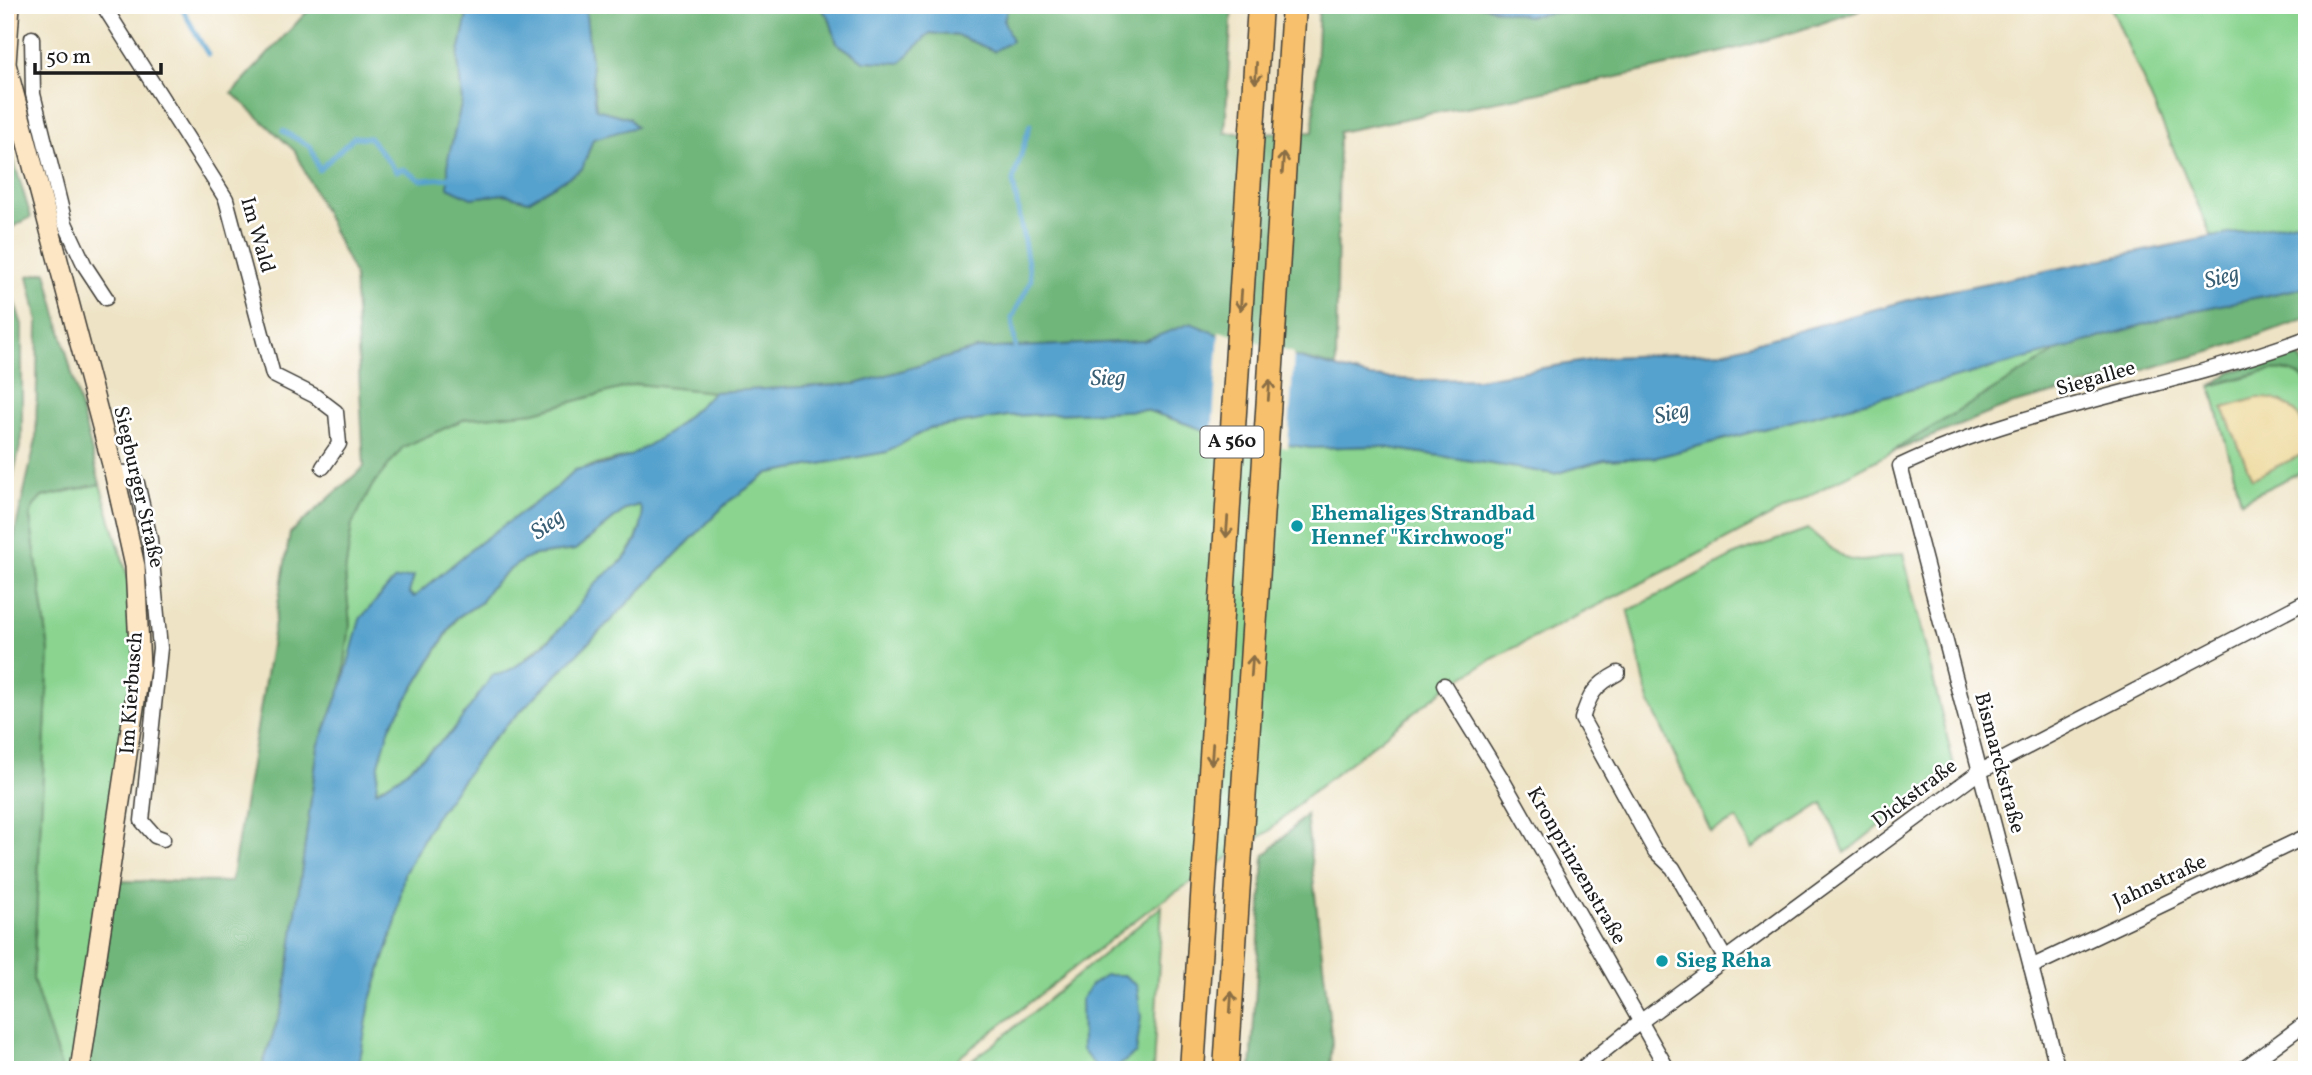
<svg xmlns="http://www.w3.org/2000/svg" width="2312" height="1075" font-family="Vollkorn,serif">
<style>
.green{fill:#8ad490;stroke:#537856;stroke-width:2}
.forest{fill:#6fb67a;stroke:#46694b;stroke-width:2}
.sand{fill:#eeda9e;stroke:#857b5d;stroke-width:2}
.water{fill:#56a2ce;stroke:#395f75;stroke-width:2;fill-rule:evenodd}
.pier{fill:#eee3c5}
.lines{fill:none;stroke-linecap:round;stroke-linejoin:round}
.stream{stroke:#56a2ce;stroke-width:5}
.minor-casing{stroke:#3c3a35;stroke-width:17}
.secondary-casing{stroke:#3c3a35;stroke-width:22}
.motorway-casing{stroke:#3c3a35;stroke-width:27}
.minor{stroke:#fff;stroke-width:14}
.secondary{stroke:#fce6c4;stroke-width:19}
.motorway{stroke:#f7c06c;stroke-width:24}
.oneway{stroke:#8a6e44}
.culture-dot{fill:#0f9aa8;stroke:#fff;stroke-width:2.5}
.labels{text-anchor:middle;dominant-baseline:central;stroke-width:5;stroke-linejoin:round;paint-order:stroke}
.shield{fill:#fff;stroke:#606060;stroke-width:2}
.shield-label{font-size:19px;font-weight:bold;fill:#1c1c1c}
.street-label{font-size:21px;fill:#1c1c1c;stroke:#fff}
.culture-label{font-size:21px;font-weight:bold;fill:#0d838f;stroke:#fff;text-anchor:start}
.water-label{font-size:23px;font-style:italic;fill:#395f75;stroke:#fff}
</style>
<rect width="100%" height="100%" fill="#fff"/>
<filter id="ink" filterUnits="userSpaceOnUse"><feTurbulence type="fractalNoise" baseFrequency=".0143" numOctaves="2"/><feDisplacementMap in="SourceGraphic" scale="14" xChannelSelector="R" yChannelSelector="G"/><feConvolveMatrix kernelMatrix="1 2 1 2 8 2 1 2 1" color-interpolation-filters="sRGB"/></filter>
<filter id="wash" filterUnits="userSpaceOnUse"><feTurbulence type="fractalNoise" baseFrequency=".00686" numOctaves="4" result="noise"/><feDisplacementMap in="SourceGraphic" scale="28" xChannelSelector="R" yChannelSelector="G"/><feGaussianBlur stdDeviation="1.57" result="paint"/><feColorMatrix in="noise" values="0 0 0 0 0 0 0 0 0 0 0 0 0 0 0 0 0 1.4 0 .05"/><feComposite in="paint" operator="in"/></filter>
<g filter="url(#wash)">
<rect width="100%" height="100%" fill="#eee3c5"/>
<!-- green -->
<g class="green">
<polygon points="2110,5 2307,5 2307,220 2212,237"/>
<polygon points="2059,350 1888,454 1689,559 1492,659 1443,690 1306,797 1269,831 1147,911 943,1070 358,1070 370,1003 396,921 404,874 434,819 490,742 728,502 769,473 887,452 930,428 1008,416 1146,410 1219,435 1311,448 1377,446 1554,474 1604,460 1658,457"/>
<path d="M 2272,370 C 2287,370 2301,370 2307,385 L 2307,469 L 2241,501 L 2211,386 Z"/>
<polygon points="637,384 714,392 670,432 630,456 575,470 556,488 479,543 414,597 409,594 342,686 350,625 345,573 352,524 372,486 403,447 465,419 535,412"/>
<polygon points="100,484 151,654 72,1070 62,1070 33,980 49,651 30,517 33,507 42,497"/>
<polygon points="639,505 642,510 642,522 636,540 624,559 597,582 560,629 517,666 502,675 472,706 452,732 399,777 375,791 379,764 389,728 457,618 480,603 489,589 506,572 522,561 535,555 575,550 626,509"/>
<path d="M 1808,529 C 1852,565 1846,567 1903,553 L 1954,766 L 1845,853 L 1823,803 L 1752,849 L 1737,819 L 1711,832 L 1649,701 L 1628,611 L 1737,554 Z"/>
<polygon points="1162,906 1153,1070 958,1070 993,1045"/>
</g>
<!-- forest -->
<g class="forest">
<path d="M 313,5 L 469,5 L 458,58 L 462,101 L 448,159 L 471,198 L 504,194 L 528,201 L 582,169 L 593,139 L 629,118 L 596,110 L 585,5 L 817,5 L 829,17 L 837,43 L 864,61 L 930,33 L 959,36 L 994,51 L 1008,5 L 1232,5 L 1225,133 L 1313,132 L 1319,5 L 1478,5 L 1527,16 L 1613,5 L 1871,5 C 1833,21 1795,32 1755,43 C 1619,82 1478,103 1339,132 L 1336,367 L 1231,340 L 1191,324 L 1144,341 L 976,349 L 856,384 L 714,392 L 637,384 L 535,412 L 465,419 L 403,447 L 372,486 L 352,524 L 345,573 L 350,625 L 342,686 L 318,747 L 284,1002 L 261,1070 L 73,1070 L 113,881 L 231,882 L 290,533 L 364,467 L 354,274 L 295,151 L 232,93 Z"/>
<polygon points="5,133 31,217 9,229 5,237"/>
<polygon points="46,272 100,484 42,497 33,507 30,517 49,651 33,980 62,1070 5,1070 5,605 16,527 36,440 38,322 28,276"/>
<polygon points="5,273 22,325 22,438 5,510"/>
<polygon points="2307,287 2307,318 2214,351 2007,406 1888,454 2059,350 2182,313"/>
<path d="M 2297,355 L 2307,369 L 2307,385 C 2295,355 2235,380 2211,386 L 2233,371 Z"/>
<polygon points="1306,815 1332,1042 1330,1070 1251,1070 1264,856"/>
</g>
<!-- sand -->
<path class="sand" d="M 2257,398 C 2292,397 2307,419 2307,452 L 2252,479 L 2223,408 Z"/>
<!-- water -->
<g class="water">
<polygon points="469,5 585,5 596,109 629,118 636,127 593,139 582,169 528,201 504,194 471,198 448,187 448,159 462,101 458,58"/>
<polygon points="817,5 1008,5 1004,21 1012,41 994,51 959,36 930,33 900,63 864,61 837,43 829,17"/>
<polygon points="1478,5 1613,5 1527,16"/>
<path d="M 2307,220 L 2307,287 L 2182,313 L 2059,350 L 1658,457 L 1604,460 L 1554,474 L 1377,446 L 1311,448 L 1219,435 L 1146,410 L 1008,416 L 930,428 L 887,452 L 769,473 L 728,502 L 490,742 L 434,819 L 404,874 L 396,921 L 370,1003 L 358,1070 L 261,1070 L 284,1002 L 318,747 L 342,686 L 360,619 L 394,580 L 414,576 L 409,593 L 414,597 L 479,543 L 556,488 L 575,470 L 602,465 L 630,456 L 670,432 L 714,392 L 856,384 L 976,349 L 1144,341 L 1191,323 L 1231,340 L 1370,377 L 1419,380 L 1477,379 L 1609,357 L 1722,352 L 1919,297 L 2212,237 ZM 639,505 C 648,519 635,547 624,559 C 616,568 604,574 596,583 C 584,597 574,613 562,626 C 550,641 512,675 493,675 L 451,733 L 399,777 L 376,791 L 379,764 L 390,727 L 456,618 L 480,603 L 489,589 L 506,572 L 522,561 L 535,555 L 575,550 L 626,509 Z"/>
<polygon points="1105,975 1124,975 1137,986 1141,1017 1136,1053 1117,1067 1095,1066 1082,1050 1081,1000 1091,985"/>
</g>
<!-- pier -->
<polygon class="pier" points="1219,331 1294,353 1288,448 1212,436"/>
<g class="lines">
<!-- stream -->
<g class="stream">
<path d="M 180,5 C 190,21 197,38 208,54"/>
<polyline points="283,131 311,147 319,170 354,137 370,138 396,171 404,169 421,180 448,178 452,173"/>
<polyline points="1016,351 1012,318 1031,280 1013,181 1030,125"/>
</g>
</g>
</g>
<g filter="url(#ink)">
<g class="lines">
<defs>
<g id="minor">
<polyline points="103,5 226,199 273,375 315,396 336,412 339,444 323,467"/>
<polyline points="32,38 33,94 65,223 85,266 106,298"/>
<polyline points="114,472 127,473 137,483 150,539 160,648 142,821 155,836 163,839"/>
<path d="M 1618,673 C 1595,685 1589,695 1582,719 L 1655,851 L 1673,868 L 1726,960"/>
<polyline points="1444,685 1503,781 1668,1070"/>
<polyline points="2031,967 2307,836"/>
<polyline points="1580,1070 1640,1022 1979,772 2307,601"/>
<path d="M 2058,1070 L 1900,466 C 2028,405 2174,388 2307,338"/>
<polyline points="2242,1070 2307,1022"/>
</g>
<polyline id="secondary" points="10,5 6,64 114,472 135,566 140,667 80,1070"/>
<g id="motorway">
<polyline points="1192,1070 1260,5"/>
<polyline points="1226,1070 1294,5"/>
</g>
</defs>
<!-- minor casing -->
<use href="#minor" class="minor-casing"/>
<!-- secondary casing -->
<use href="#secondary" class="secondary-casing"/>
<!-- motorway casing -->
<use href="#motorway" class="motorway-casing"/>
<!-- minor -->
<use href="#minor" class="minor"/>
<!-- secondary -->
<use href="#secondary" class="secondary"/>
<!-- motorway -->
<use href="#motorway" class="motorway"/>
</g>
<!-- one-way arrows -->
<defs><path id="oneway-shaft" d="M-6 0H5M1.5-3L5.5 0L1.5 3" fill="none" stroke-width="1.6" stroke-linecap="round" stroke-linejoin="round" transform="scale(1.75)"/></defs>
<g class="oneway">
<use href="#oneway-shaft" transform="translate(1256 73) rotate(93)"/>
<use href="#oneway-shaft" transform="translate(1283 163) rotate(-86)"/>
<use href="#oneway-shaft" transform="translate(1241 300) rotate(94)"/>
<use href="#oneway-shaft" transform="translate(1269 390) rotate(-86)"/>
<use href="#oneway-shaft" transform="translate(1227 527) rotate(94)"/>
<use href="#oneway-shaft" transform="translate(1252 666) rotate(-86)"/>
<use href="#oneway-shaft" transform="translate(1212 754) rotate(94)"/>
<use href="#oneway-shaft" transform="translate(1231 1002) rotate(-86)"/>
</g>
</g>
<!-- markers -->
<g class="culture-dot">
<circle cx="1297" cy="526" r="7"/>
<circle cx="1662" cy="961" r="7"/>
</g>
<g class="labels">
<!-- shield labels -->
<rect class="shield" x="1200.5" y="426.5" width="63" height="31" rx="5"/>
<g class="shield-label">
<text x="1232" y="442">A 560</text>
</g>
<!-- street labels -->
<g class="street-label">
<text transform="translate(257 235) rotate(74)">Im Wald</text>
<text transform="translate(2096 379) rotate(-16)">Siegallee</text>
<text transform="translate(138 487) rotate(77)">Siegburger Straße</text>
<text transform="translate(132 693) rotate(-86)">Im Kierbusch</text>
<text transform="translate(1999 763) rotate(75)">Bismarckstraße</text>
<text transform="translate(1915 794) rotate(-37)">Dickstraße</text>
<text transform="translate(1576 866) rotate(60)">Kronprinzenstraße</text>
<text transform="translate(2160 882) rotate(-25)">Jahnstraße</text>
</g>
<!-- culture labels -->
<g class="culture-label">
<text x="1311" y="514">Ehemaliges Strandbad<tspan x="1311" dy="24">Hennef "Kirchwoog"</tspan></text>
<text x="1676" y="961">Sieg Reha</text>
</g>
<!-- water labels -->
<g class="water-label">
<text transform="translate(2222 278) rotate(-15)">Sieg</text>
<text transform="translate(1108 379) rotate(-1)">Sieg</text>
<text transform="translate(1672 414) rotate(-13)">Sieg</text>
<text transform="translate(548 525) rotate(-37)">Sieg</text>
</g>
</g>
<!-- margin -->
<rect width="2312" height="1075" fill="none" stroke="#fff" stroke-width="28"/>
<!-- scale -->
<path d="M35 63v10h126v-10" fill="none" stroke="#1c1c1c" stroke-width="3.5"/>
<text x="46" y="63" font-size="21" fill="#1c1c1c" stroke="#ffffff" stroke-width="5" paint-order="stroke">50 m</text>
</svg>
